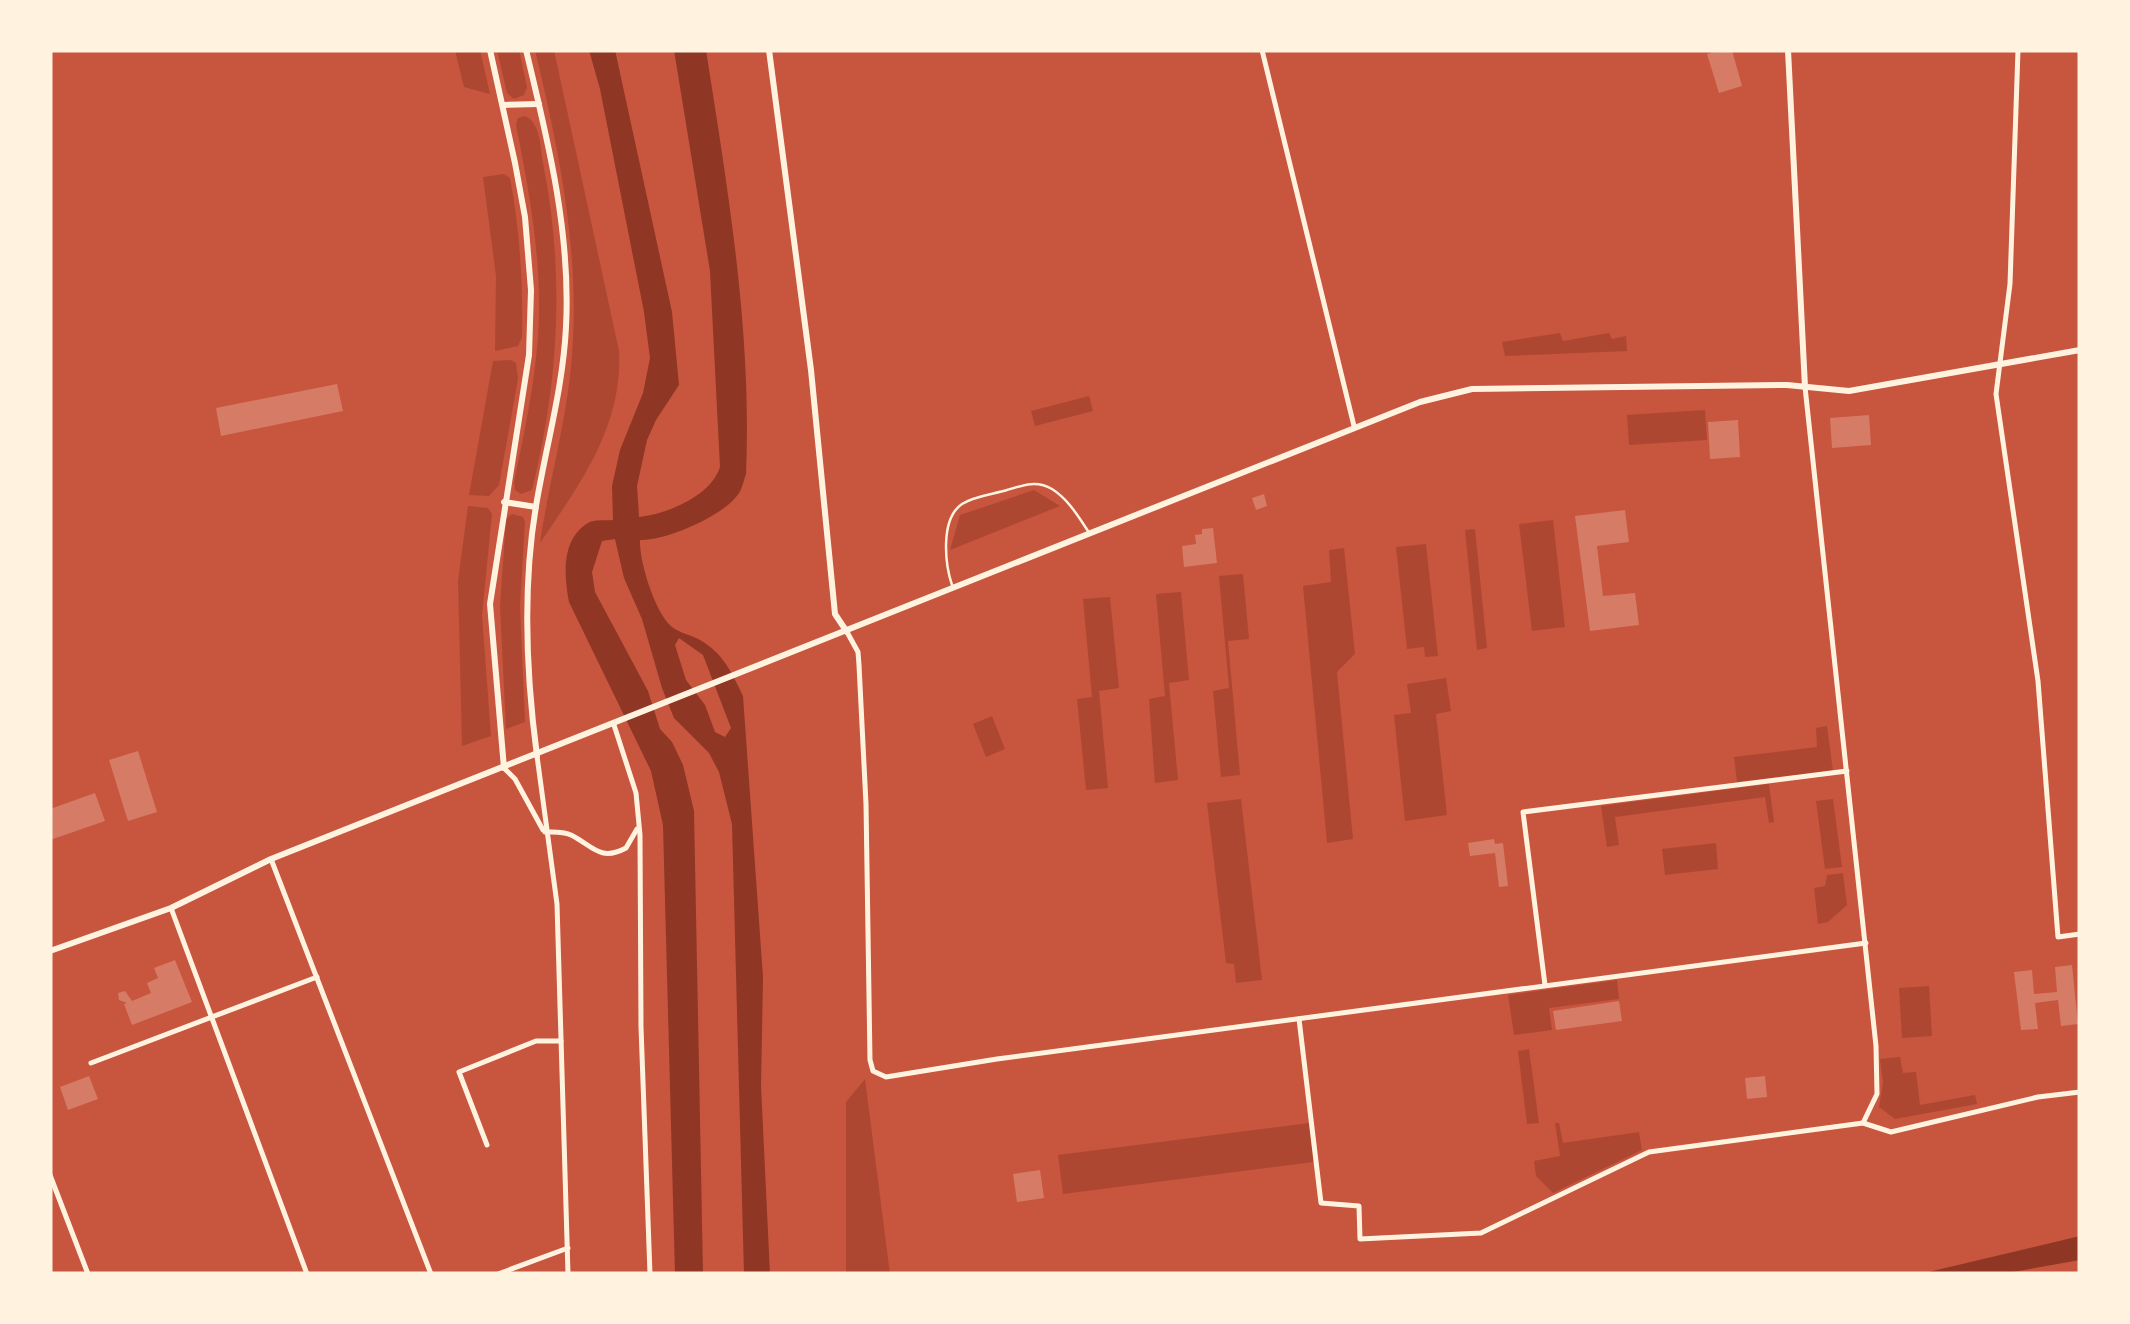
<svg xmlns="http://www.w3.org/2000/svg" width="2130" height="1324" font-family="'Alegreya Sans',sans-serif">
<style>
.green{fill:#ae4732}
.water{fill:#8f3625;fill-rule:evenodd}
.building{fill:#d67c66}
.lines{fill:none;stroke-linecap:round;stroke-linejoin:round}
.service{stroke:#fff3e0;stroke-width:2.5}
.minor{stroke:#fff3e0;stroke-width:5}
.secondary{stroke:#fff3e0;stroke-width:6}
</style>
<rect width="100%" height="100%" fill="#c8553d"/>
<!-- green -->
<g class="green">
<polygon points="455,50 480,50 490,94 464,87"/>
<polygon points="497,50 519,50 527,87 524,95 514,99 507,93"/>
<path d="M 535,50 L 554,50 L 619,351 C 623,426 580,484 540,543 C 549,480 568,417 572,354 C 580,251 559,150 535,50 Z"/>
<path d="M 525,116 C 541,123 540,147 543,163 C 565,273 559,381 532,490 L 521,494 L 515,490 L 514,482 C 524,435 534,387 538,338 C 543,266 530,195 516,125 L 518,118 Z"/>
<path d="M 504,174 L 510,178 C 520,231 523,283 522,337 L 518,346 L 495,351 L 496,276 L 483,177 Z"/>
<polygon points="1560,333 1563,341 1609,333 1612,339 1626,336 1627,351 1505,356 1502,342"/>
<polygon points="511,360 516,363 518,379 499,485 489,496 469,495 493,361"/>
<polygon points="1089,396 1093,411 1035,426 1031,411"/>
<polygon points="1705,410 1707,440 1629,445 1627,415"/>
<polygon points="1034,490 1060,506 950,550 960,515"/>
<polygon points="468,506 488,508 492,514 482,615 491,736 462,746 458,581"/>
<polygon points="512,514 523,517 525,522 520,606 525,722 506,729 500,606 506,519"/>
<polygon points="1553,520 1565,627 1532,631 1519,524"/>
<polygon points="1475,529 1487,648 1477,650 1465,530"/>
<polygon points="1426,544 1438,656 1425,657 1424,647 1407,649 1396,547"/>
<polygon points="1344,548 1355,654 1337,672 1353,839 1327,843 1303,586 1331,582 1329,550"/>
<polygon points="1243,574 1249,639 1228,641 1240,775 1221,777 1213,691 1229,688 1219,576"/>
<polygon points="1181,592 1189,680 1169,683 1178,780 1155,783 1149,699 1165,696 1156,594"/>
<polygon points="1110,597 1119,688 1099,691 1108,788 1086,790 1077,699 1092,697 1083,599"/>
<polygon points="1446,678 1451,711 1436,714 1447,815 1405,821 1394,715 1411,713 1407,684"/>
<polygon points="992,716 1005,749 986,757 973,724"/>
<polygon points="1827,726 1833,771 1737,782 1734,757 1817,747 1816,728"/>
<polygon points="1769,784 1774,822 1769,823 1765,797 1615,817 1619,845 1607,847 1601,806"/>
<polygon points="1241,799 1262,980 1236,983 1234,964 1226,963 1207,803"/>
<polygon points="1833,799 1842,867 1825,869 1816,801"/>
<polygon points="1716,843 1718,869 1665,875 1662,849"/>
<polygon points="1843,873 1847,905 1828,922 1818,924 1814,888 1825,886 1827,875"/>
<polygon points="1617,980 1619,999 1549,1008 1552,1030 1514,1035 1508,995"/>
<polygon points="1929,986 1932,1036 1902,1038 1899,988"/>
<polygon points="1529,1049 1539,1123 1527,1124 1518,1051"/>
<polygon points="1900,1057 1903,1073 1916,1072 1920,1105 1975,1095 1977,1104 1895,1119 1879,1107 1883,1083 1880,1059"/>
<polygon points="865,1079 890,1274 846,1274 846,1102"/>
<polygon points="1309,1123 1314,1162 1063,1194 1058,1155"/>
<polygon points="1555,1123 1559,1123 1563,1143 1639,1132 1642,1150 1553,1193 1536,1176 1534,1161 1560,1156"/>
</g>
<!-- water -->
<g class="water">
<path d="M 589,50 L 615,50 L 672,312 L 679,385 L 656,420 L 647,440 L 637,486 L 639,517 C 667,514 711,496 720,467 L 710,271 L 674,50 L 706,50 C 728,191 752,331 746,474 C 743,482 742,491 736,497 C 720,517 665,541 640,540 C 639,561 655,613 672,627 C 679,633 692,635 700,640 C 723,653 732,673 743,696 L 763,977 L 761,1086 L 770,1274 L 744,1274 L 732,824 L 719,772 L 709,753 L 674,718 L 662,688 L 642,619 L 624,578 L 615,539 L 602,541 L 592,572 L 595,592 L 648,691 L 660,729 L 672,742 L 683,765 L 694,811 L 703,1274 L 675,1274 L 663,825 L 651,771 L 569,602 C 564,576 561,539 588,523 C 595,519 605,521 613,520 L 612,486 L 620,450 L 643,393 L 650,358 L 644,312 L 600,89 ZM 679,638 L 703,655 L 731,728 L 725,737 L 715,732 L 705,705 L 686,680 L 675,645 Z"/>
<polygon points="2080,1236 2080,1260 2002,1274 1920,1274"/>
</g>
<!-- building -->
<g class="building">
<polygon points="1721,50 1732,50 1742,86 1719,93 1707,54"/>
<polygon points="337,384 343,411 221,436 216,408"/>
<polygon points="1869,415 1871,445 1832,448 1830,418"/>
<polygon points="1738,420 1740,457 1710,459 1708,422"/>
<polygon points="1264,494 1267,506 1256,510 1252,498"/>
<polygon points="1625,510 1629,542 1597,546 1603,596 1635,593 1639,625 1590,631 1575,516"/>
<polygon points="1213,528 1217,563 1184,567 1182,546 1196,544 1195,535 1202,534 1202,529"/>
<polygon points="138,751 157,812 128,821 109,760"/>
<polygon points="95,793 105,821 50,840 50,809"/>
<polygon points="1494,839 1495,844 1503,843 1508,886 1499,887 1495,853 1470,856 1468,843"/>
<polygon points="175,960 192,1002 132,1025 124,1004 127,1003 119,1000 118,993 125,991 132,1001 151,993 147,983 158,978 154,968"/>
<polygon points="2072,965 2078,1024 2061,1026 2058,1000 2035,1003 2038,1029 2021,1030 2014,972 2032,970 2034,994 2057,992 2055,967"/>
<polygon points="1619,1001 1622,1021 1556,1030 1553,1011"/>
<polygon points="89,1076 98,1099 68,1110 60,1087"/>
<polygon points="1765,1076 1767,1097 1747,1099 1745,1078"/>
<polygon points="1040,1170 1044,1198 1017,1202 1013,1174"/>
</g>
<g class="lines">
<!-- service -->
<path class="service" d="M 952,585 C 945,564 940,519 962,504 C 974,496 994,494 1007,490 C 1023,485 1037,480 1052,489 C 1068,499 1078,516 1088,531"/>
<!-- minor -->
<g class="minor">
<polyline points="1262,50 1354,426"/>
<polyline points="2018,50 2010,284 1996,394 2038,681 2058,937 2080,934"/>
<polyline points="1805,387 1876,1046 1877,1094 1863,1123 1891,1132 2038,1097 2080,1092"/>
<polyline points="847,632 858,652 859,665 866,804 870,1060 873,1071 886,1077 997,1059 1866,943"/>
<polyline points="614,725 636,793 640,835 641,1027 650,1274"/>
<polyline points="537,756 557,904 568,1274"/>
<polyline points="504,768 515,779 543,830"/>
<path d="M 545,832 C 554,832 562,831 571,835 C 593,846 600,862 626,848 L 637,829"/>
<polyline points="271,859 431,1274"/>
<polyline points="171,908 307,1274"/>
<polyline points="1545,985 1523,812 1847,771"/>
<polyline points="1299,1019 1321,1203 1359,1206 1360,1239 1481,1233 1649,1152 1863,1123"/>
<polyline points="91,1063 317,977"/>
<polyline points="487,1145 459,1072 536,1041 561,1041"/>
<polyline points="50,1175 88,1274"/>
<polyline points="498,1274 568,1248"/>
</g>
<!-- secondary -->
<g class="secondary">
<polyline points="490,50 515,163 525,217 531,290 529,355 490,604 504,768"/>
<path d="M 526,50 C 548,141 571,233 566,327 C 563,388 546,446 536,506 C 522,589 526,673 537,756"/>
<polyline points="769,50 811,370 835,614 847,632"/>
<polyline points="1788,50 1805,387"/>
<polyline points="503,105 539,104"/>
<polyline points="504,502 536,507"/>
<polyline points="50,951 171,908 271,859 1420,402 1472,389 1787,385 1849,391 2080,350"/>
</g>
</g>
<!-- border -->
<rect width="2130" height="1324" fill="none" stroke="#fff3e0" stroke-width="105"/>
</svg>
